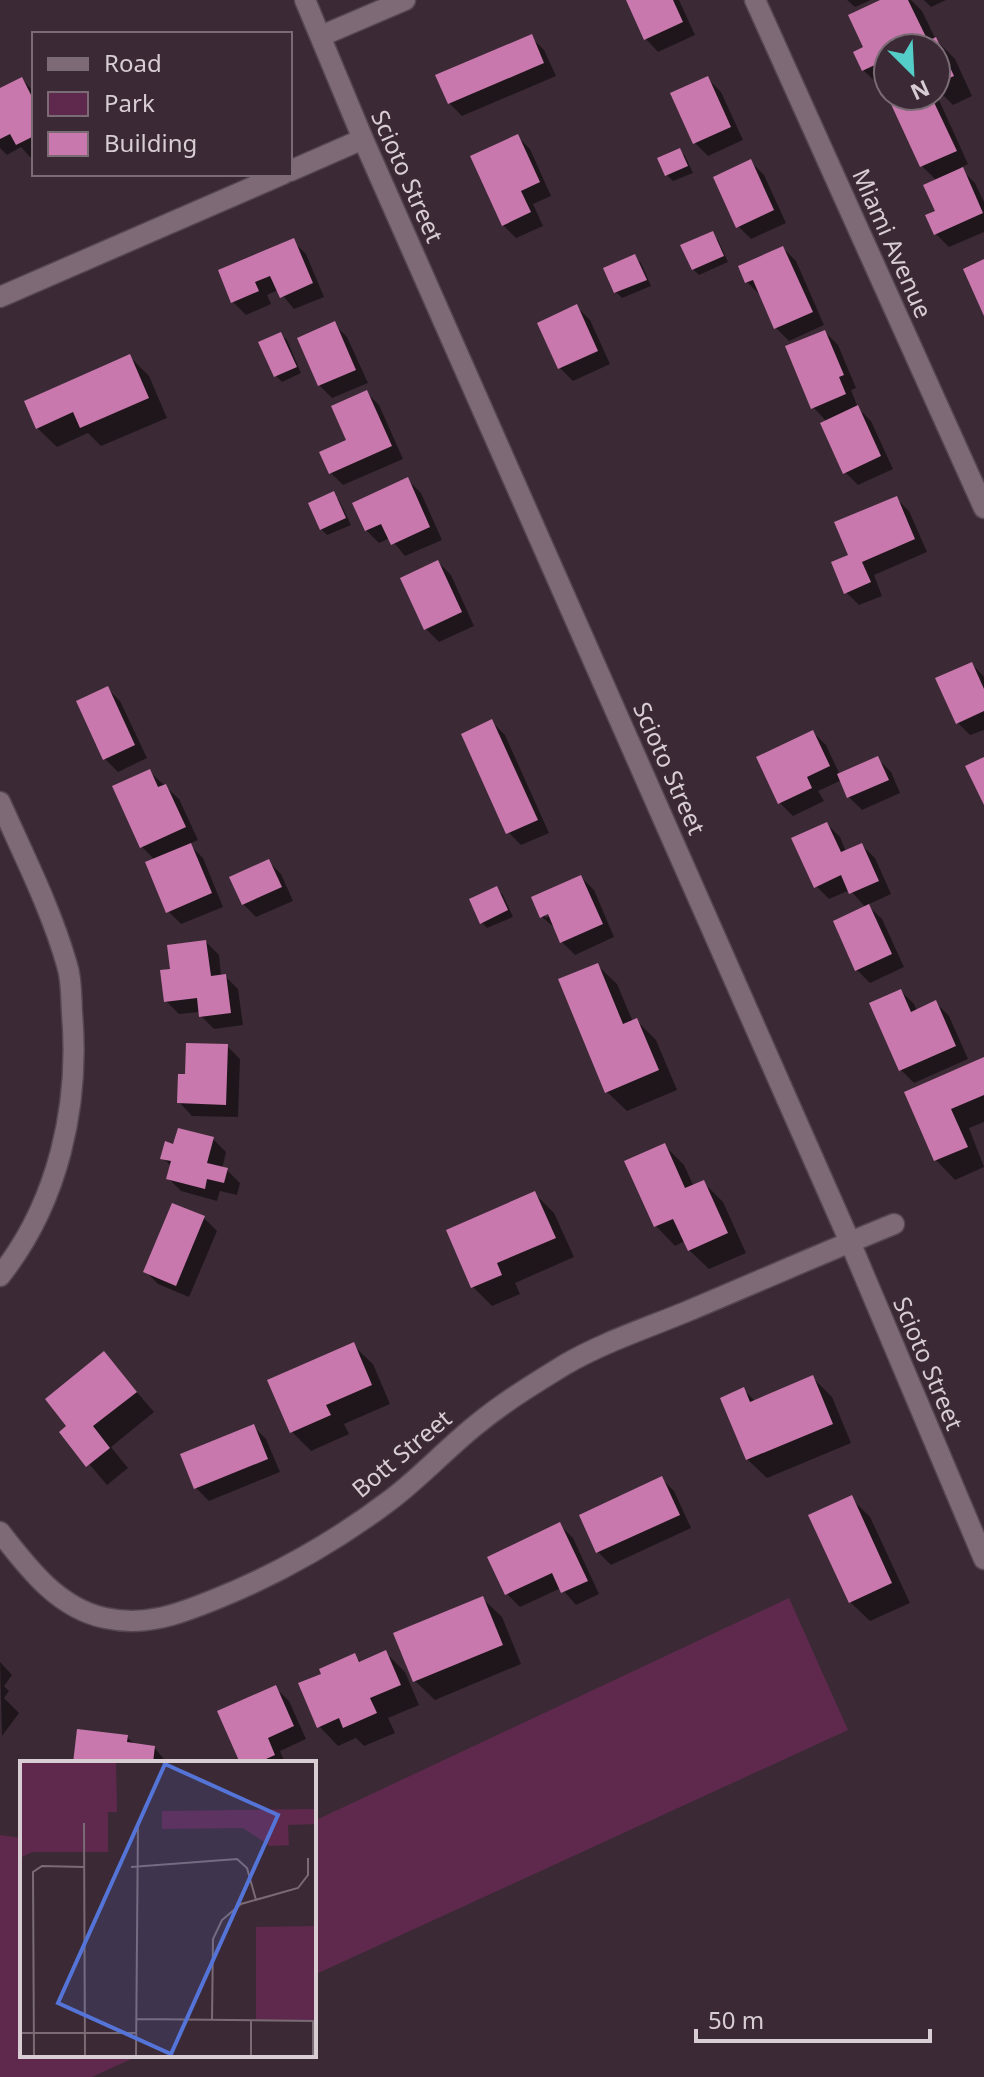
<svg xmlns="http://www.w3.org/2000/svg" width="984" height="2077" font-family="'Noto Sans',sans-serif">
<style>
.green{fill:#5e294d}
.shadow{fill:#0007;fill-rule:evenodd}
.building{fill:#c878ac}
.lines{fill:none;stroke-linecap:round;stroke-linejoin:round}
.minor-casing{stroke:#554650;stroke-width:23}
.minor{stroke:#7e6a76;stroke-width:20}
.labels{text-anchor:middle;dominant-baseline:central;stroke-width:8;stroke-linejoin:round;paint-order:stroke}
.street-label{font-size:24px;fill:#d9cdd4;stroke:#3b2a35}
.inset-road{fill:none;stroke:#7a6b75;stroke-width:2}
.view{fill:#5574d7;fill-opacity:0.15;stroke:#5574d7;stroke-width:4}
.inset-edge{fill:none;stroke:#d9cdd4;stroke-width:4}
</style>
<rect width="100%" height="100%" fill="#3b2a35"/>
<!-- green -->
<g class="green">
<polygon points="789,1598 848,1730 314,1975 314,1821"/>
<polygon points="0,1835 22,1838 22,2055 140,2055 92,2077 0,2077"/>
</g>
<!-- shadow -->
<g class="shadow">
<polygon points="628,0 679,0 695,35 658,52 645,38"/>
<polygon points="847,0 871,0 855,7"/>
<polygon points="885,0 911,0 922,11 936,40 955,59 972,96 953,105 936,88 936,48 888,48 888,87 883,89 863,70 866,48"/>
<polygon points="924,0 946,0 931,7"/>
<polygon points="531,37 544,50 556,76 462,116 449,103"/>
<polygon points="22,79 34,92 34,155 30,157 21,147 7,155 0,148 0,90"/>
<polygon points="708,79 721,92 743,140 708,156 695,143"/>
<polygon points="907,96 934,96 939,100 968,164 960,168 975,183 984,202 984,232 949,247 936,234 928,216 937,212 937,181 922,166 892,103"/>
<polygon points="517,136 530,149 551,196 533,204 543,226 516,238 503,225"/>
<polygon points="679,150 685,156 693,173 673,181 667,175"/>
<polygon points="751,162 764,175 786,223 751,239 738,226"/>
<polygon points="712,234 718,240 728,262 699,275 693,269"/>
<polygon points="293,241 306,254 324,297 294,309 278,290 267,295 271,304 246,315 233,302"/>
<polygon points="783,248 796,261 824,325 789,341 776,328 760,295 747,282 740,267"/>
<polygon points="635,257 641,263 651,286 622,298 616,292 606,269"/>
<polygon points="577,307 590,320 610,364 573,381 560,368"/>
<polygon points="334,324 347,337 368,383 332,398 319,385"/>
<polygon points="825,332 838,345 856,388 851,390 858,408 871,421 893,469 858,485 845,472 827,422 813,407"/>
<polygon points="280,334 287,340 301,373 282,382 276,376"/>
<polygon points="130,357 149,376 167,418 101,446 88,433 57,447 37,428"/>
<polygon points="366,392 379,405 403,459 343,485 330,472 349,441"/>
<polygon points="408,480 421,493 442,540 405,556 390,538 379,543 366,530"/>
<polygon points="333,494 339,500 351,525 327,535 321,529"/>
<polygon points="896,498 909,511 927,552 874,575 882,596 859,605 846,592 851,556"/>
<polygon points="438,562 451,575 474,626 439,642 426,629"/>
<polygon points="972,664 984,677 984,730 970,735 957,722"/>
<polygon points="107,688 120,701 147,758 118,772 105,759"/>
<polygon points="492,722 505,735 549,833 521,845 508,832"/>
<polygon points="813,732 826,745 840,775 878,759 891,772 900,793 862,810 849,797 842,780 818,791 824,801 793,816 780,803"/>
<polygon points="149,771 179,799 198,840 189,844 203,858 223,907 181,924 168,911 155,860 142,847"/>
<polygon points="827,824 840,837 846,852 862,845 875,858 891,894 867,905 882,919 904,967 870,983 857,970 835,922 866,908 850,890 829,899 816,886"/>
<polygon points="268,861 281,874 293,901 256,917 243,904"/>
<path d="M 581,877 L 594,890 L 614,937 L 575,955 L 562,942 L 556,929 L 542,917 L 534,898 ZM 556,909 L 558,912 L 545,918 L 545,913 Z"/>
<polygon points="497,889 503,895 513,917 487,928 481,922"/>
<polygon points="206,942 219,955 221,976 225,976 238,989 243,1025 214,1029 201,1016 200,1012 179,1014 166,1001 172,971"/>
<polygon points="597,965 617,984 633,1022 637,1021 656,1040 677,1090 627,1111 607,1092"/>
<polygon points="901,991 914,1004 917,1011 936,1003 949,1016 968,1059 914,1083 901,1070"/>
<polygon points="227,1046 240,1059 238,1117 192,1116 179,1102 187,1076"/>
<polygon points="984,1059 984,1122 969,1128 984,1167 955,1180 936,1160 906,1093"/>
<polygon points="213,1139 226,1152 222,1169 227,1170 240,1183 237,1195 220,1191 217,1201 181,1191 168,1178 171,1166 163,1158 175,1146"/>
<polygon points="665,1146 684,1165 694,1187 703,1182 723,1202 746,1253 709,1269 689,1250 685,1241 675,1246 656,1226"/>
<polygon points="535,1194 554,1213 574,1257 515,1283 520,1294 492,1306 473,1287"/>
<polygon points="204,1218 217,1231 189,1297 158,1284 145,1271"/>
<polygon points="353,1345 373,1364 390,1404 344,1424 349,1434 311,1451 292,1432"/>
<polygon points="104,1354 154,1412 111,1447 128,1468 107,1485 62,1432 69,1426"/>
<polygon points="813,1378 832,1397 851,1443 767,1478 747,1459 744,1390 756,1402"/>
<polygon points="253,1426 266,1439 280,1472 209,1501 196,1488"/>
<polygon points="661,1478 674,1491 691,1528 611,1565 598,1552"/>
<polygon points="851,1498 870,1517 910,1603 870,1621 850,1602"/>
<polygon points="560,1525 573,1538 599,1594 576,1605 561,1588 520,1607 507,1594"/>
<polygon points="482,1598 502,1617 521,1664 435,1700 415,1681 396,1634"/>
<polygon points="386,1653 405,1672 419,1705 388,1718 395,1733 364,1746 356,1738 338,1746 319,1726 324,1675 355,1656 362,1663"/>
<polygon points="0,1662 12,1675 4,1686 9,1691 4,1698 19,1713 2,1736"/>
<polygon points="276,1688 289,1701 306,1739 280,1751 285,1763 242,1763"/>
<polygon points="127,1737 135,1745 154,1747 167,1763 75,1763"/>
</g>
<!-- building -->
<g class="building">
<polygon points="626,0 673,0 683,22 644,40"/>
<polygon points="880,0 908,0 928,41 936,37 954,76 936,84 936,48 888,48 888,76 885,77 879,63 862,71 853,52 863,47 848,15"/>
<polygon points="532,34 544,63 448,104 435,75"/>
<polygon points="708,76 731,127 693,144 670,93"/>
<polygon points="22,77 34,101 34,136 16,145 10,134 0,139 0,88"/>
<polygon points="902,96 931,96 957,151 920,167 890,102"/>
<polygon points="518,134 540,182 521,191 531,212 502,226 470,156"/>
<polygon points="680,148 688,166 665,176 657,158"/>
<polygon points="751,159 774,210 736,228 713,177"/>
<polygon points="963,167 983,213 934,235 925,215 935,211 923,185"/>
<polygon points="713,231 724,256 692,270 680,245"/>
<polygon points="294,238 313,283 280,298 270,276 255,282 259,291 231,303 218,270"/>
<polygon points="783,246 813,312 774,329 753,280 745,283 738,266"/>
<polygon points="635,254 647,280 614,293 603,268"/>
<polygon points="984,259 984,316 963,269"/>
<polygon points="577,304 598,351 558,369 537,323"/>
<polygon points="335,321 356,370 318,386 297,338"/>
<polygon points="825,330 844,375 839,377 846,394 811,409 785,346"/>
<polygon points="281,332 297,367 274,377 258,342"/>
<polygon points="130,354 149,398 80,428 73,412 36,429 24,401"/>
<polygon points="367,390 392,446 329,474 319,452 346,440 331,406"/>
<polygon points="858,405 881,456 843,474 820,423"/>
<polygon points="408,477 430,527 391,545 381,524 365,531 352,503"/>
<polygon points="334,491 346,518 320,530 308,503"/>
<polygon points="897,496 915,539 862,562 871,582 844,594 831,562 848,555 834,522"/>
<polygon points="438,560 462,612 424,630 400,578"/>
<polygon points="972,662 984,689 984,711 956,724 935,678"/>
<polygon points="108,686 135,745 103,760 76,701"/>
<polygon points="492,719 538,820 506,834 461,734"/>
<polygon points="813,730 830,766 807,777 812,788 778,804 756,757"/>
<polygon points="878,756 889,780 847,798 837,774"/>
<polygon points="984,757 984,805 965,766"/>
<polygon points="150,769 158,787 166,784 186,827 140,848 112,786"/>
<polygon points="827,822 841,852 862,843 879,881 849,894 841,875 814,888 791,838"/>
<polygon points="191,843 212,893 166,913 145,862"/>
<polygon points="269,859 282,887 242,905 229,877"/>
<polygon points="581,875 603,924 560,943 548,914 540,918 531,897"/>
<polygon points="497,886 508,910 480,924 469,899"/>
<polygon points="869,904 892,954 855,971 833,921"/>
<polygon points="206,940 211,976 226,974 231,1013 199,1017 197,998 164,1002 160,970 170,969 167,945"/>
<polygon points="598,963 623,1024 637,1018 659,1070 605,1093 558,979"/>
<polygon points="901,989 911,1012 936,1000 956,1046 899,1071 869,1003"/>
<polygon points="186,1043 228,1044 226,1105 177,1103 178,1074 185,1074"/>
<polygon points="984,1057 984,1095 951,1109 968,1147 934,1161 904,1092"/>
<polygon points="178,1128 214,1137 207,1163 228,1168 224,1183 207,1179 205,1189 166,1179 171,1161 160,1159 165,1141 173,1144"/>
<polygon points="665,1143 685,1188 704,1180 728,1233 688,1251 673,1219 654,1227 624,1161"/>
<polygon points="535,1191 556,1238 497,1263 502,1275 471,1288 446,1230"/>
<polygon points="172,1203 205,1216 176,1286 143,1272"/>
<polygon points="354,1342 372,1385 326,1405 331,1415 290,1433 267,1380"/>
<polygon points="104,1351 137,1392 93,1426 110,1448 86,1467 59,1432 66,1426 45,1399"/>
<polygon points="813,1375 833,1424 746,1460 720,1398 744,1387 750,1402"/>
<polygon points="254,1424 268,1459 194,1489 180,1454"/>
<polygon points="662,1476 680,1515 596,1553 579,1515"/>
<polygon points="852,1495 892,1583 849,1603 808,1515"/>
<polygon points="560,1522 588,1581 561,1593 552,1573 505,1595 487,1557"/>
<polygon points="483,1596 503,1645 413,1682 393,1633"/>
<polygon points="386,1650 401,1685 370,1698 377,1713 343,1728 339,1718 317,1728 298,1683 321,1674 319,1669 355,1653 359,1662"/>
<polygon points="276,1685 294,1726 268,1738 275,1755 257,1763 240,1763 217,1711"/>
<polygon points="77,1729 128,1735 127,1742 155,1746 153,1763 73,1763"/>
</g>
<g class="lines">
<defs>
<g id="minor">
<polyline points="305,0 363,139 850,1242 984,1559"/>
<polyline points="755,0 984,508"/>
<polyline points="321,36 405,0"/>
<polyline points="290,171 363,139"/>
<polyline points="0,297 283,174"/>
<path d="M 0,802 C 24,856 51,909 67,965 C 72,980 71,998 72,1013 C 80,1106 58,1203 0,1276"/>
<path d="M 0,1532 C 28,1568 58,1608 105,1618 C 146,1627 179,1614 216,1599 C 278,1574 336,1541 389,1501 C 420,1478 446,1449 476,1425 C 504,1402 535,1383 566,1364 C 604,1342 647,1328 688,1311 C 757,1282 825,1252 894,1224"/>
</g>
</defs>
<!-- minor casing -->
<use href="#minor" class="minor-casing"/>
<!-- minor -->
<use href="#minor" class="minor"/>
</g>
<g class="labels">
<!-- street labels -->
<g class="street-label">
<text transform="translate(408 176) rotate(66)">Scioto Street</text>
<text transform="translate(893 243) rotate(66)">Miami Avenue</text>
<text transform="translate(670 768) rotate(66)">Scioto Street</text>
<text transform="translate(929 1363) rotate(67)">Scioto Street</text>
<text transform="translate(401 1453) rotate(-40)">Bott Street</text>
</g>
</g>
<!-- overview -->
<g transform="translate(20 1761)">
<rect width="296" height="296" fill="#3b2a35"/>
<path d="M 0,0 L 96,0 L 97,51 L 88,51 L 88,91 L 12,91 L 0,97 ZM 296,48 L 296,63 L 268,64 L 269,84 L 250,85 L 223,67 L 142,68 L 142,50 ZM 296,165 L 296,260 L 236,259 L 236,166 Z" fill="#5e294d"/>
<path class="inset-road" d="M 64,62 L 65,296M 111,106 L 217,98 L 227,107 L 236,139M 117,258 L 296,260M 192,259 L 193,178 L 202,159 L 221,143 L 278,127 L 288,114 L 288,97M 231,259 L 231,296M 293,260 L 293,296M 0,272 L 116,272M 14,296 L 13,111 L 22,105 L 64,106M 116,296 L 118,61"/>
<path class="view" d="M 145,3 L 258,54 L 151,293 L 38,242 Z"/>
<rect width="296" height="296" class="inset-edge"/>
</g>
<!-- legend -->
<rect x="32" y="32" width="260" height="144" fill="#3b2a35" stroke="#7a6b75" stroke-width="2"/>
<rect x="48" y="58" width="40" height="12" fill="#7e6a76" stroke="#7a6b75" stroke-width="2"/>
<text x="104" y="72" font-size="24" fill="#d9cdd4">Road</text>
<rect x="48" y="92" width="40" height="24" fill="#5e294d" stroke="#7a6b75" stroke-width="2"/>
<text x="104" y="112" font-size="24" fill="#d9cdd4">Park</text>
<rect x="48" y="132" width="40" height="24" fill="#c878ac" stroke="#7a6b75" stroke-width="2"/>
<text x="104" y="152" font-size="24" fill="#d9cdd4">Building</text>
<!-- north arrow -->
<g transform="translate(912 72) rotate(156)"><circle r="38" fill="#3b2a35" stroke="#7a6b75" stroke-width="2"/>
<path d="M0-6L14 30L0 20L-14 30Z" fill="#54cdc8"/>
<text y="-12" font-size="22" font-weight="bold" text-anchor="middle" fill="#d9cdd4">N</text>
</g>
<!-- scale -->
<path d="M696 2029v12h234v-12" fill="none" stroke="#d9cdd4" stroke-width="4"/>
<text x="708" y="2029" font-size="24" fill="#d9cdd4" stroke="#3b2a35" stroke-width="6" paint-order="stroke">50 m</text>
</svg>
